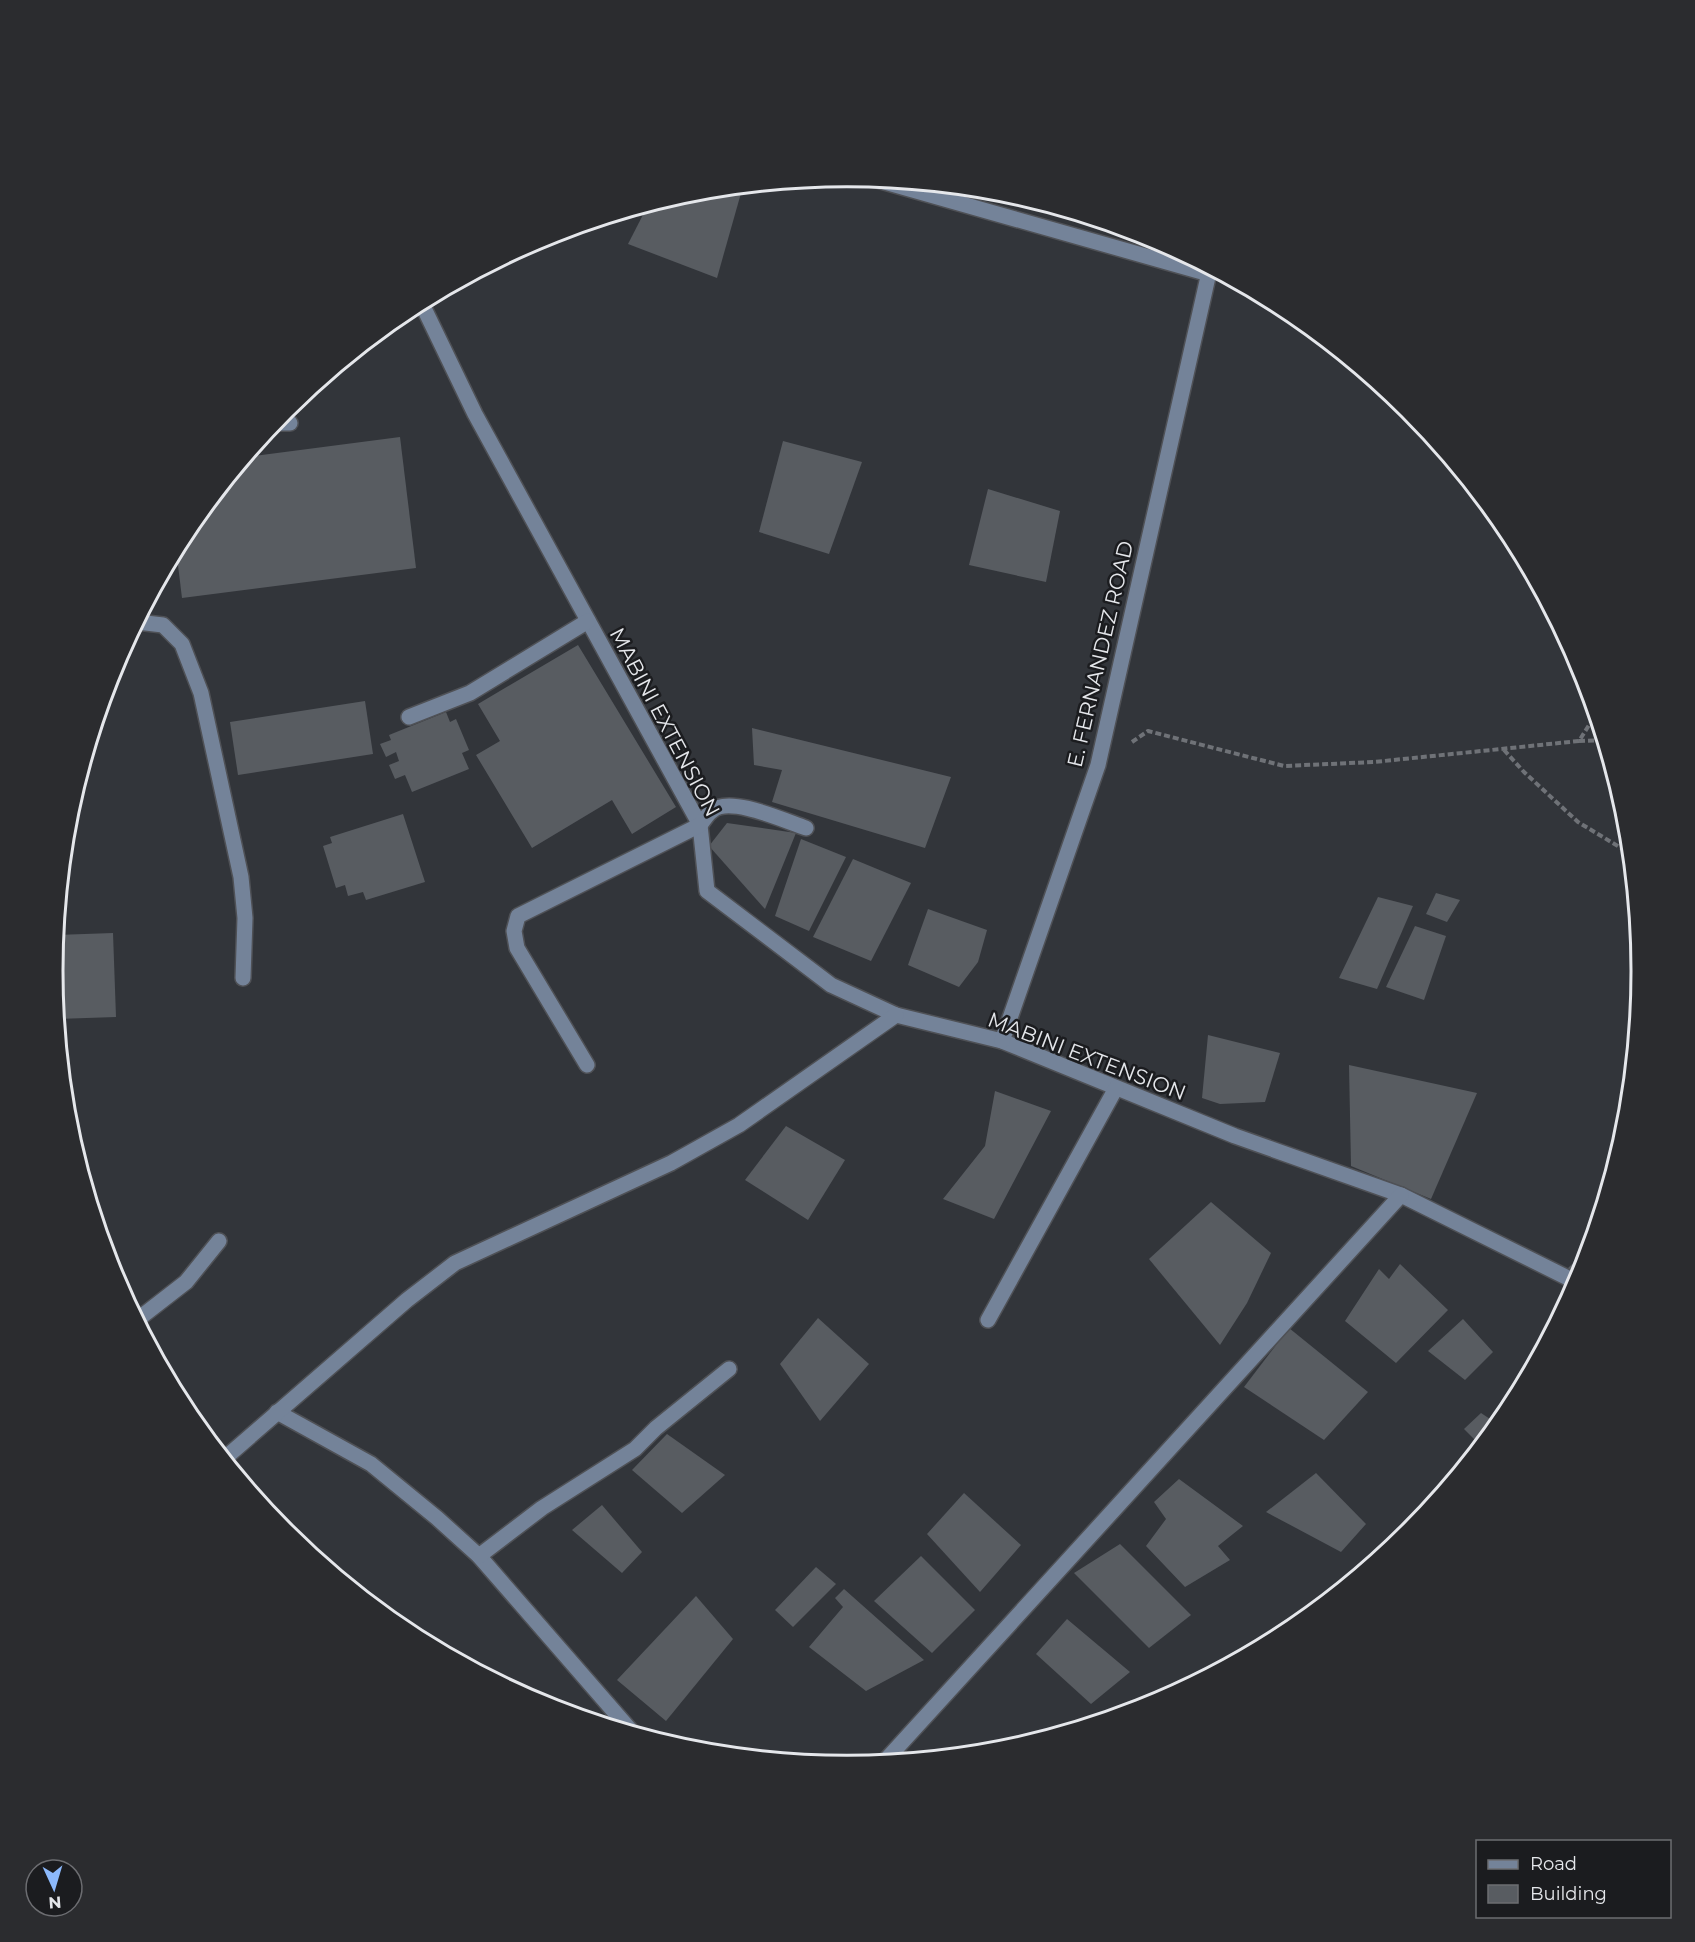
<svg xmlns="http://www.w3.org/2000/svg" width="1695" height="1942" font-family="Montserrat,sans-serif">
<style>
.building{fill:#585c61}
.lines{fill:none;stroke-linecap:round;stroke-linejoin:round}
.minor-casing{stroke:#4f5156;stroke-width:18}
.path{stroke:#6f7277;stroke-width:4;stroke-dasharray:6 3;stroke-linecap:butt}
.minor{stroke:#748399;stroke-width:15}
.labels{text-anchor:middle;dominant-baseline:central;stroke-width:5;stroke-linejoin:round;paint-order:stroke}
.street-label{font-size:21px;fill:#e5e7eb;stroke:#1b1c1f}
.rim{fill:none;stroke:#e5e7eb;stroke-width:3}
</style>
<rect width="100%" height="100%" fill="#32353a"/>
<!-- building -->
<g class="building">
<polygon points="743,186 717,278 628,244 648,205 693,191"/>
<polygon points="400,437 416,568 182,598 176,549 187,529 246,457"/>
<polygon points="783,441 862,462 829,554 759,532"/>
<polygon points="988,489 1060,511 1046,582 969,565"/>
<polygon points="578,645 676,807 632,834 612,800 532,848 476,755 500,741 478,704"/>
<polygon points="365,701 373,754 238,775 230,722"/>
<polygon points="446,712 450,722 456,719 469,750 462,753 469,769 412,792 405,775 395,779 389,765 399,761 396,752 386,757 380,744 391,740 389,735"/>
<polygon points="752,728 951,777 925,848 772,802 782,770 754,765"/>
<polygon points="403,814 425,882 366,900 363,892 348,896 345,885 336,888 323,846 332,843 330,837"/>
<polygon points="727,823 796,833 765,909 709,846"/>
<polygon points="801,839 846,857 809,931 775,916"/>
<polygon points="853,859 911,883 871,961 813,937"/>
<polygon points="1436,893 1460,900 1447,922 1426,914"/>
<polygon points="1378,897 1413,906 1377,989 1339,978"/>
<polygon points="928,909 987,930 978,962 959,987 908,965"/>
<polygon points="1415,926 1446,936 1424,1000 1386,987"/>
<polygon points="113,933 116,1017 57,1019 53,971 56,935"/>
<polygon points="1208,1035 1280,1053 1265,1102 1220,1104 1202,1098"/>
<polygon points="1349,1065 1477,1093 1431,1199 1351,1166"/>
<polygon points="995,1091 1051,1111 994,1219 943,1199 985,1146"/>
<polygon points="786,1126 845,1160 808,1220 745,1180"/>
<polygon points="1211,1202 1271,1253 1247,1303 1220,1345 1149,1259"/>
<polygon points="1591,1246 1582,1276 1581,1278 1567,1269"/>
<polygon points="1400,1264 1448,1310 1396,1363 1345,1321 1379,1269 1389,1279"/>
<polygon points="818,1318 869,1364 820,1421 780,1364"/>
<polygon points="1463,1319 1493,1352 1465,1380 1428,1351"/>
<polygon points="1289,1328 1368,1392 1324,1440 1244,1387"/>
<polygon points="1513,1401 1514,1402 1505,1417 1503,1416"/>
<polygon points="1481,1413 1499,1425 1481,1446 1464,1429"/>
<polygon points="667,1434 725,1475 682,1513 632,1470"/>
<polygon points="1316,1473 1366,1524 1341,1552 1266,1512"/>
<polygon points="1179,1479 1243,1526 1218,1546 1230,1560 1185,1587 1146,1546 1166,1519 1154,1502"/>
<polygon points="964,1493 1021,1545 980,1592 927,1534"/>
<polygon points="602,1505 642,1552 622,1573 572,1530"/>
<polygon points="1120,1544 1191,1615 1149,1648 1074,1573"/>
<polygon points="921,1556 975,1610 932,1653 874,1601"/>
<polygon points="816,1567 836,1584 793,1627 775,1610"/>
<polygon points="844,1589 924,1660 866,1691 809,1647 843,1607 835,1598"/>
<polygon points="696,1596 733,1639 666,1721 617,1680"/>
<polygon points="1067,1619 1130,1672 1091,1704 1036,1654"/>
</g>
<g class="lines">
<defs>
<g id="minor">
<polyline points="874,179 1209,274"/>
<polyline points="421,302 475,414 700,825 707,891 831,985 896,1015 1002,1041 1235,1136 1401,1195 1578,1283"/>
<polyline points="274,423 290,423"/>
<polyline points="137,622 163,625 182,644 201,693 241,877 245,918 243,978"/>
<polyline points="409,717 470,693 588,621"/>
<polyline points="1002,1041 1098,765 1210,268"/>
<path d="M 587,1065 L 517,948 L 514,931 L 518,916 L 700,825 C 704,821 707,814 712,811 C 729,795 785,821 806,828"/>
<polyline points="137,1320 186,1282 219,1241"/>
<polyline points="988,1320 1116,1088"/>
<polyline points="277,1412 371,1464 437,1518 479,1556 632,1732"/>
<polyline points="224,1459 407,1300 455,1263 671,1163 739,1125 896,1015"/>
<polyline points="479,1556 542,1508 635,1449 656,1428 729,1369"/>
<polyline points="884,1762 1401,1195"/>
</g>
</defs>
<!-- minor casing -->
<use href="#minor" class="minor-casing"/>
<!-- path -->
<g class="path">
<polyline points="1579,741 1604,740"/>
<polyline points="1132,742 1148,731 1284,766 1374,762 1579,741 1596,714"/>
<polyline points="1504,750 1524,772 1578,822 1631,854"/>
</g>
<!-- minor -->
<use href="#minor" class="minor"/>
</g>
<g class="labels">
<!-- street labels -->
<g class="street-label">
<text transform="translate(1100 654) rotate(-77)">E. FERNANDEZ ROAD</text>
<text transform="translate(665 722) rotate(62)">MABINI EXTENSION</text>
<text transform="translate(1087 1056) rotate(21)">MABINI EXTENSION</text>
</g>
</g>
<!-- crop -->
<path d="M0 0H1695V1942H0ZM63 971a784 784 0 1 1 1568 0a784 784 0 1 1-1568 0Z" fill="#2b2c2f" fill-rule="evenodd"/>
<path class="rim" d="M63 971a784 784 0 1 1 1568 0a784 784 0 1 1-1568 0Z"/>
<!-- legend -->
<rect x="1476" y="1840" width="195" height="78" fill="#1b1c1f" stroke="#6c6d71" stroke-width="1.5"/>
<rect x="1488" y="1860" width="30" height="9" fill="#748399" stroke="#6c6d71" stroke-width="1.5"/>
<text x="1530" y="1870" font-size="18" fill="#e5e7eb">Road</text>
<rect x="1488" y="1885" width="30" height="18" fill="#585c61" stroke="#6c6d71" stroke-width="1.5"/>
<text x="1530" y="1900" font-size="18" fill="#e5e7eb">Building</text>
<!-- north arrow -->
<g transform="translate(54 1888) rotate(176)"><circle r="28" fill="#1b1c1f" stroke="#6c6d71" stroke-width="1.5"/>
<path d="M0-4.5L10 22L0 15L-10 22Z" fill="#8cb9fc"/>
<text y="-9" font-size="16" font-weight="bold" text-anchor="middle" fill="#e5e7eb">N</text>
</g>
</svg>
